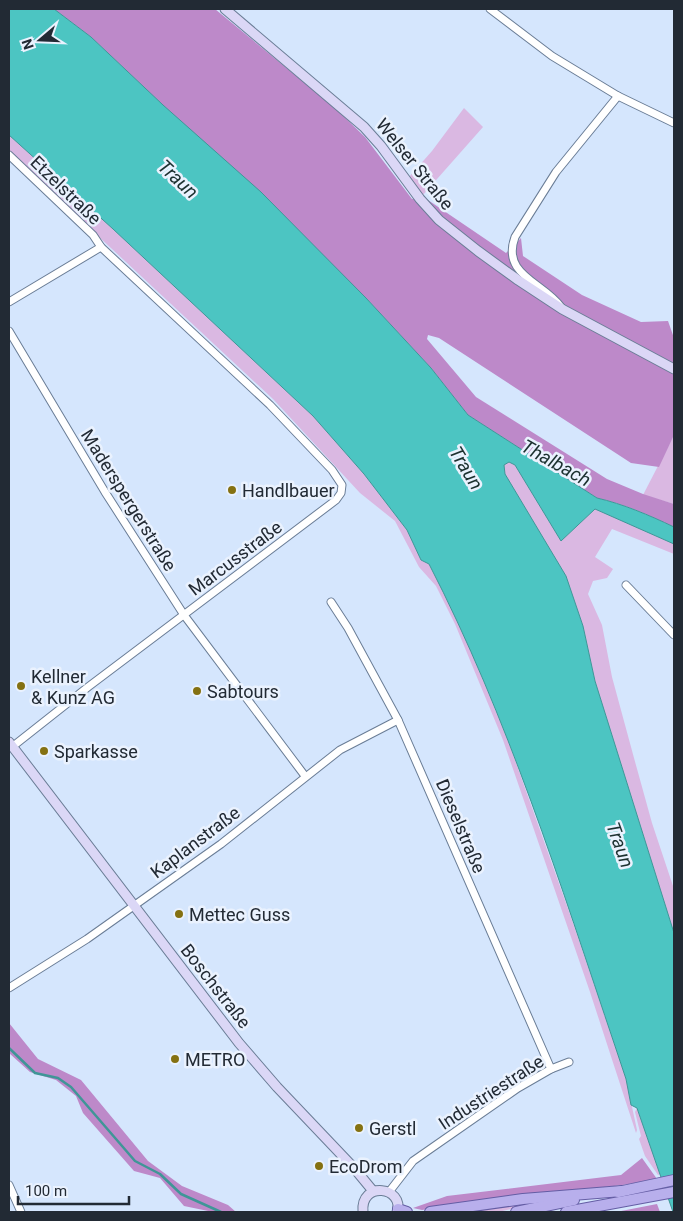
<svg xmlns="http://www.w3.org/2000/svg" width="683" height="1221" font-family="Roboto,sans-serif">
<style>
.green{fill:#dab8e2}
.forest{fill:#bd89c9}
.water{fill:#4cc5c2;stroke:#3f9697}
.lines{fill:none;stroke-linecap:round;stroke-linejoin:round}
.stream{stroke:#3f9697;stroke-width:2.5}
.minor-casing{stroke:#6a7d96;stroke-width:9}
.secondary-casing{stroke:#6a7d96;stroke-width:11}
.primary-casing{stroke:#645da4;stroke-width:12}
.minor{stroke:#fff;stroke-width:7}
.secondary{stroke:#dbd7f6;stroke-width:9}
.primary{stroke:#b8afec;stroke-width:10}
.poi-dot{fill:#847112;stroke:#eaf2fe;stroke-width:2}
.labels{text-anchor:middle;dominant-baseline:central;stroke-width:5;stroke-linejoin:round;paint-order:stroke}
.street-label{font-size:18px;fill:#222a34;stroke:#eaf2fe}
.poi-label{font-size:18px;fill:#222a34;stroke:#eaf2fe;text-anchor:start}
.water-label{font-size:19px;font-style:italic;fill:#1c3130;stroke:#eaf2fe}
</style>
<rect width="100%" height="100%" fill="#d5e6fd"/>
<!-- green -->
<g class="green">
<polygon points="464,108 483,127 422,196 409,177 432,151"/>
<polygon points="9,135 113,229 313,416 364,474 407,530 421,560 429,564 458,620 509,743 572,920 626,1079 637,1130 636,1133 590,992 503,740 455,624 436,586 419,567 395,521 360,493 273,399 9,153"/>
<polygon points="674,435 674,504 643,495"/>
<polygon points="509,462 515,465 561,541 595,509 674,544 674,554 612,529 595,557 613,569 607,578 593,581 588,594 602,625 612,677 634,758 652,823 674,889 674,933 595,681 583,626 566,576 505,474 504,465"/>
<polygon points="637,1108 660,1174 658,1175 645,1156 639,1139 641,1136 635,1112"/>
<polygon points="542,1202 498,1212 455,1212"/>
</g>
<!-- forest -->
<g class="forest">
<path d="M 54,9 L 215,9 L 335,108 L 365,137 L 412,199 L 422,196 L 506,253 L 521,238 L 523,256 L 582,295 L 641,322 L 668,321 L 674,338 L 674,435 L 659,467 L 631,463 L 439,338 L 428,335 L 427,339 L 476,397 L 607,479 L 643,494 L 674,504 L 674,527 C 649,515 624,504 597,498 L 468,415 L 431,368 L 366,298 L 91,37 Z"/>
<polygon points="9,1023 38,1059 81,1080 148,1161 182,1186 228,1205 236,1212 213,1212 184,1206 160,1178 134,1171 83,1113 76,1096 56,1080 30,1072 9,1053"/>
<polygon points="642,1158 657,1179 623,1185 482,1201 422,1210 413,1208 447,1196 621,1175"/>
<polygon points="657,1204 660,1212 616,1212"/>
</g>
<!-- water -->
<path class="water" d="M 9,9 L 54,9 L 91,37 L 163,105 L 261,192 L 366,298 L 431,368 L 468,415 L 597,498 C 623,504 649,515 674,527 L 674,544 L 595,509 L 561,541 L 515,465 L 509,462 L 504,465 L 505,474 L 566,576 L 583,626 L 595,681 L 674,933 L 674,1212 L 673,1212 L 638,1111 L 637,1108 L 631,1105 L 626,1079 L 615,1046 C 560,883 508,717 429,564 L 421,560 L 407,530 L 364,474 L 313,416 L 113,229 L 9,135 Z"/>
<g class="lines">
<!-- stream -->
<polyline class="stream" points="9,1048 35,1073 58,1078 71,1087 135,1161 160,1174 181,1194 221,1212"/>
<defs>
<g id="minor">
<polyline points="490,9 552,56 618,96 674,123"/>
<polyline points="9,155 93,235 101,247 270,405 332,470 342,485 341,493 336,500 88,687 12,747"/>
<polyline points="9,302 101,247"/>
<path d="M 561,307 C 543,282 501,275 515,237 L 556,172 L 618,96"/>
<polyline points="9,331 105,492 184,615 305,776"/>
<polyline points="626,585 674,635"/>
<polyline points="331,602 348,628 398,720 551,1069"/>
<polyline points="9,988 87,939 221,844 340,750 398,720"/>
<polyline points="9,1185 21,1212"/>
<polyline points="389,1192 413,1161 518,1088 551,1069 569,1062"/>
</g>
<g id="secondary">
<polyline points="225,9 364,127 381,146 420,199 439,220 478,251 518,280 562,309 674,369"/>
<polyline points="9,742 239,1043 277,1087 354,1168 373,1191"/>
<path d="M 363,1212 C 360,1180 405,1187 397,1212"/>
</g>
<g id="primary">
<polyline points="618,1192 674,1180"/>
<polyline points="398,1209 407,1212"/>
<polyline points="430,1212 523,1199 622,1191"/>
<polyline points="516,1212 574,1200"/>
<polyline points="566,1212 674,1192"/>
</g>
</defs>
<!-- minor casing -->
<use href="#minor" class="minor-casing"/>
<!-- secondary casing -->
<use href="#secondary" class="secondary-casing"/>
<!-- primary casing -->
<use href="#primary" class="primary-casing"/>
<!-- minor -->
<use href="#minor" class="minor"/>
<!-- secondary -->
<use href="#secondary" class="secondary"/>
<!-- primary -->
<use href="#primary" class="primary"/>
</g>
<!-- markers -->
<g class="poi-dot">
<circle cx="232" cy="490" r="5"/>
<circle cx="21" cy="686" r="5"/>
<circle cx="197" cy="691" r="5"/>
<circle cx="44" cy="751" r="5"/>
<circle cx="179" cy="914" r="5"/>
<circle cx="175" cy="1059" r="5"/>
<circle cx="359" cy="1128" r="5"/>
<circle cx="319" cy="1166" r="5"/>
</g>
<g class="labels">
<!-- street labels -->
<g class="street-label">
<text transform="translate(415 164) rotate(51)">Welser Straße</text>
<text transform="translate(66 190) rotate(44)">Etzelstraße</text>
<text transform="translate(129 500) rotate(58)">Maderspergerstraße</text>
<text transform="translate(235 558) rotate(-37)">Marcusstraße</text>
<text transform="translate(461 826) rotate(67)">Dieselstraße</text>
<text transform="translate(195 842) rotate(-37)">Kaplanstraße</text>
<text transform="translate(216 986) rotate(52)">Boschstraße</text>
<text transform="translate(491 1092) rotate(-33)">Industriestraße</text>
</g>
<!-- poi labels -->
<g class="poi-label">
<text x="242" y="490">Handlbauer</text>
<text x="31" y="676">Kellner<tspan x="31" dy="21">&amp; Kunz AG</tspan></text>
<text x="207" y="691">Sabtours</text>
<text x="54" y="751">Sparkasse</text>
<text x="189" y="914">Mettec Guss</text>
<text x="185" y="1059">METRO</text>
<text x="369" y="1128">Gerstl</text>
<text x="329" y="1166">EcoDrom</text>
</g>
<!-- water labels -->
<g class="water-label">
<text transform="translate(178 179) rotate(43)">Traun</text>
<text transform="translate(556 463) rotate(29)">Thalbach</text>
<text transform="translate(466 468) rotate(59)">Traun</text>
<text transform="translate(620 845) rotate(70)">Traun</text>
</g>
</g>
<!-- border -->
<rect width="683" height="1221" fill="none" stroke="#222a34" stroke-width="20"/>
<!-- north arrow -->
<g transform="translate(40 40) rotate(251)" stroke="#eaf2fe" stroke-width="4" paint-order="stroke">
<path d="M0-4L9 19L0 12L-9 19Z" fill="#222a34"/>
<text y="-8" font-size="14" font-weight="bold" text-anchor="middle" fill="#222a34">N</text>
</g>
<!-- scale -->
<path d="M18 1196v8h111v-8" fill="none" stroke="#222a34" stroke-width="2.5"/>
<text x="25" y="1196" font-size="15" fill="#222a34" stroke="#eaf2fe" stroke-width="4" paint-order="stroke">100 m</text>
</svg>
